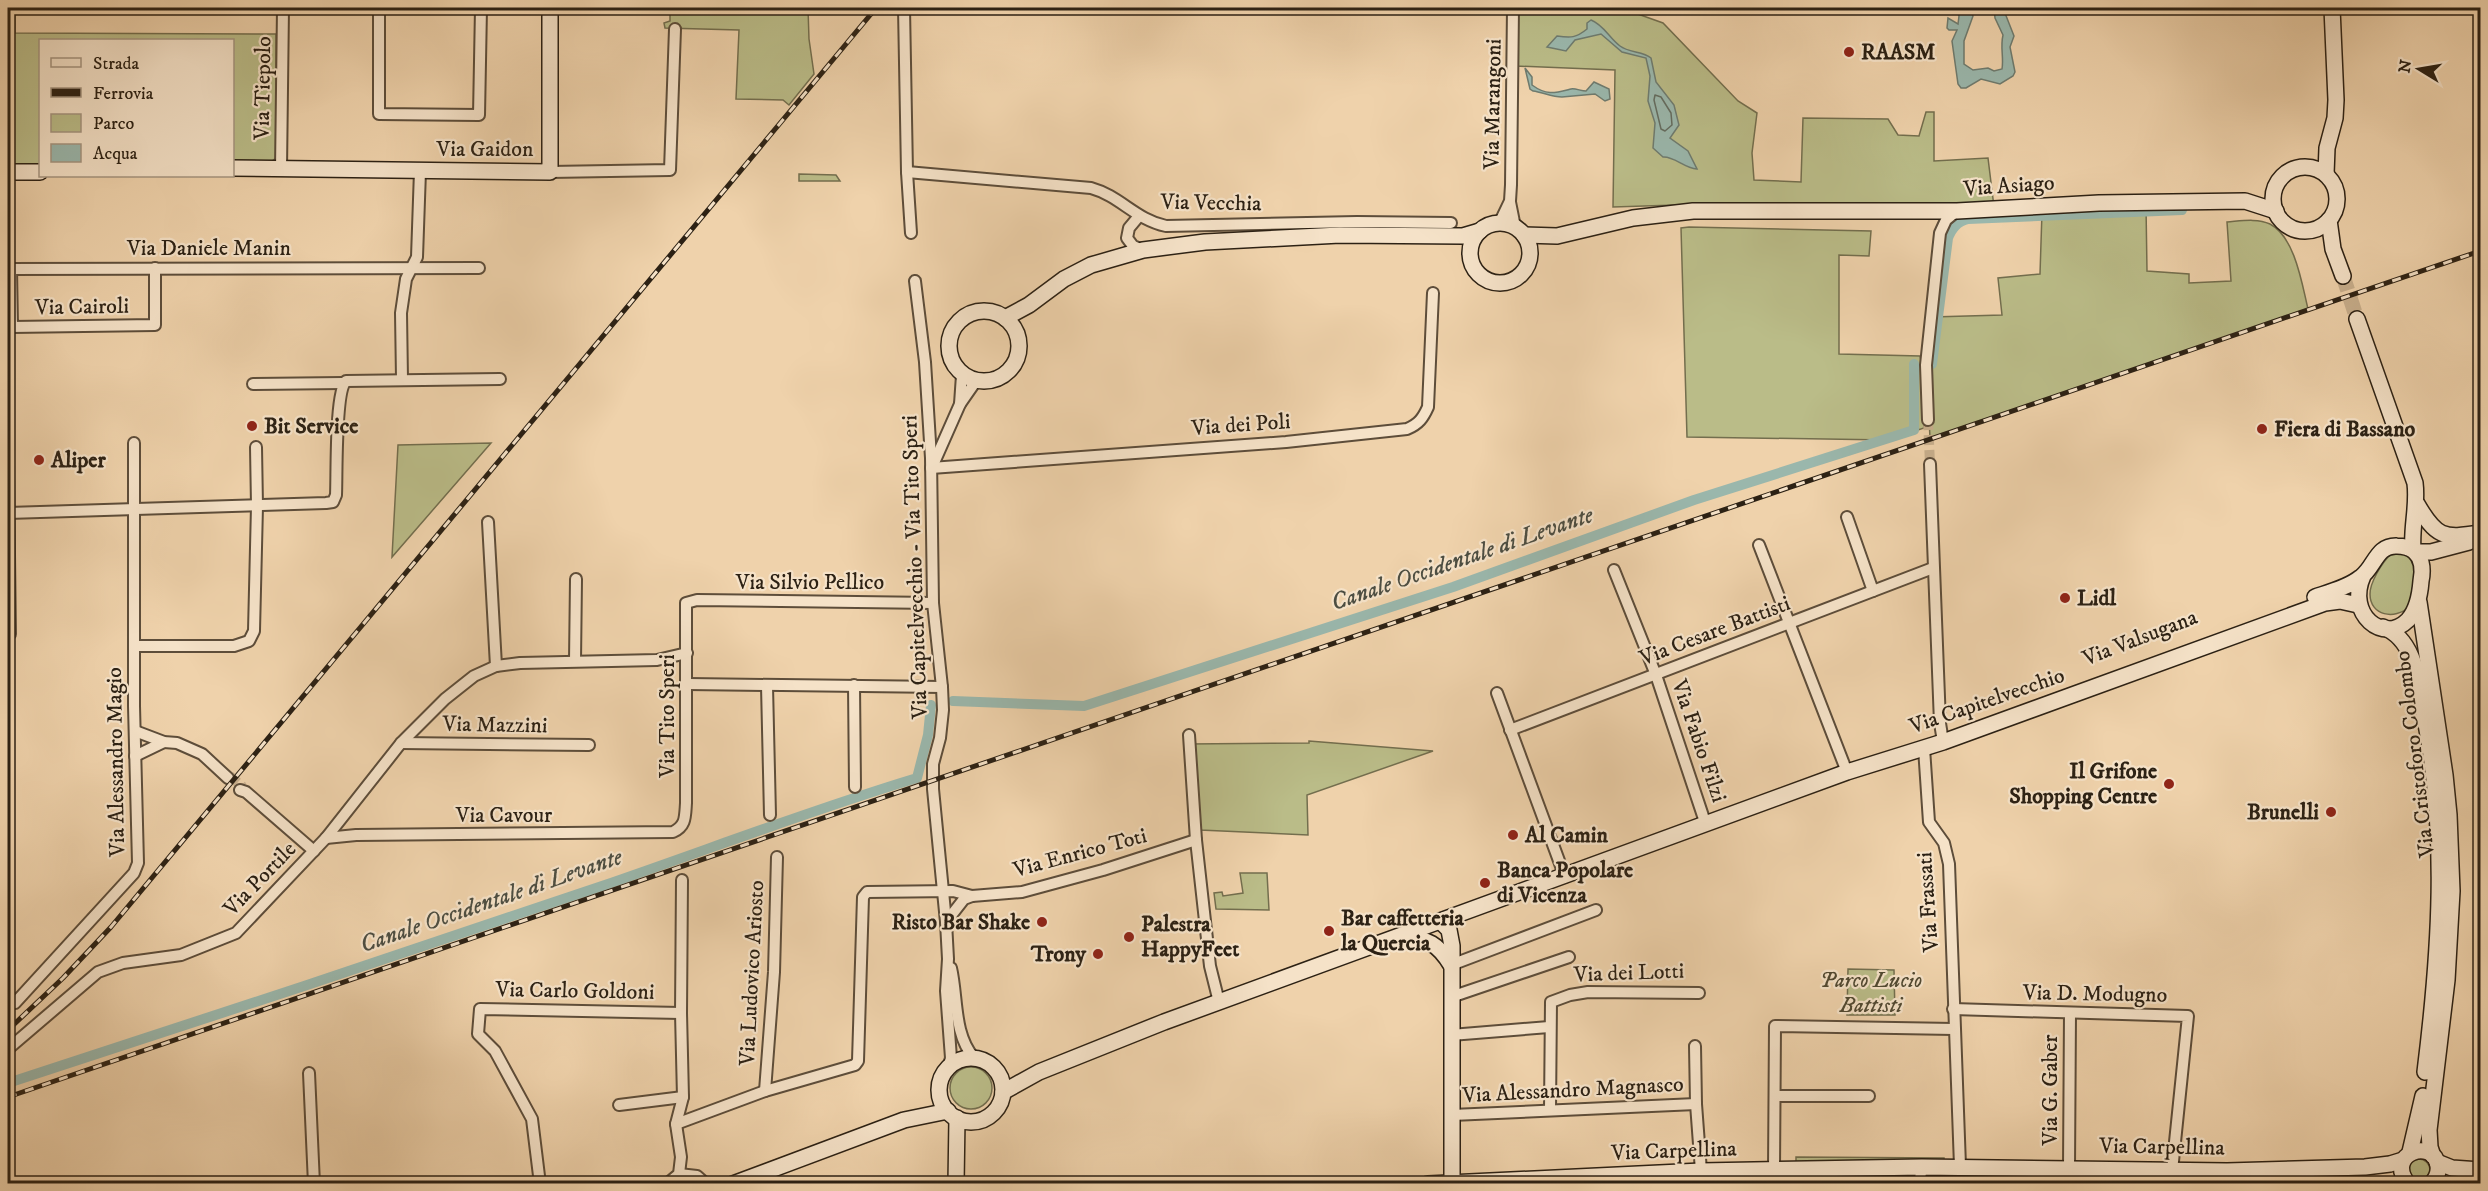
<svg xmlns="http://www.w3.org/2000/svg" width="2488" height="1191" font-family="'IM FELL DW Pica',serif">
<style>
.green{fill:#babc88;stroke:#736e4e;stroke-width:1.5}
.water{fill:#9ab7ac;stroke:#6e7b6f;stroke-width:1.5}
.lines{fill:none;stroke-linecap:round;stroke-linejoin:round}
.shore{stroke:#636c60;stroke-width:1.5}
.canal{stroke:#9ab7ac;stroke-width:10}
.street-tunnel{stroke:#c8af8d;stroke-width:10;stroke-dasharray:10 5;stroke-linecap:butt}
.secondary-tunnel{stroke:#c8af8d;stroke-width:15;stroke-dasharray:15 8;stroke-linecap:butt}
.street-casing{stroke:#5d4d3a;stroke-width:14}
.secondary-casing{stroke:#2c2114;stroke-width:18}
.street{stroke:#f5e2c8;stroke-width:10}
.secondary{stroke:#f5e2c8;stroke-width:15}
.rail-casing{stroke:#2c2114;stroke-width:5}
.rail{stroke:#f5e2c8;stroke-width:3;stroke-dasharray:9;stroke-linecap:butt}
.poi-dot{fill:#8f2418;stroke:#f5e2c8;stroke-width:2}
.labels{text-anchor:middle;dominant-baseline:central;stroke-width:4.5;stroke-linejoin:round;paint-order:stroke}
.poi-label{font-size:22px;font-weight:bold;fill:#2c2114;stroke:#f5e2c8;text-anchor:start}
.street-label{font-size:22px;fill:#2c2114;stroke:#f5e2c8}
.park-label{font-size:22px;font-style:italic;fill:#504831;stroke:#f5e2c8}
.water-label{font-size:24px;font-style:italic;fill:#4d4e42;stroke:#f5e2c8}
</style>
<rect width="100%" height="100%" fill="#efd2ab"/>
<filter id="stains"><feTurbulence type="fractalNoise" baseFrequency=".00333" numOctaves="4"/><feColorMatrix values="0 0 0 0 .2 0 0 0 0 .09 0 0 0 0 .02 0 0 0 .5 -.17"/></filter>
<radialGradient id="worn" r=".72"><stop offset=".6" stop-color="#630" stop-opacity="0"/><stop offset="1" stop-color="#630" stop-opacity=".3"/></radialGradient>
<!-- green -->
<g class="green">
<polygon points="8,8 15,8 15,33 276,34 276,158 272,161 233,162 232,40 40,40 40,164 8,164"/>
<polygon points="670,8 808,8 809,39 814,74 789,105 783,100 736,99 739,30 665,28 664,23 670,21"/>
<polygon points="1518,8 1632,8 1632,12 1663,23 1738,101 1757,113 1752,153 1754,180 1801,182 1803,118 1888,119 1898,135 1919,136 1926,112 1934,112 1934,161 1988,158 1994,207 1912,209 1739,203 1613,207 1615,70 1516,66"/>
<polygon points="799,174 836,175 840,181 799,181"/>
<path d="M 2146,206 L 2147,271 L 2189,274 L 2189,283 L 2231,281 L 2227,222 C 2241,221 2257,218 2270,224 C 2295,237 2302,284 2308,309 L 1930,438 L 1928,398 L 1932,317 L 2002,315 L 1998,278 L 2040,274 L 2042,212 Z"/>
<polygon points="1689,227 1871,231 1869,256 1839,255 1839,354 1920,356 1923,368 1924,428 1888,440 1687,437 1681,228"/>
<polygon points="491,443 392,557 398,445"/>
<path d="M 2405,551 L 2417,564 L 2409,607 C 2395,620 2370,616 2370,594 C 2370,582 2382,563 2390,555 Z"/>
<polygon points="1309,741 1433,751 1307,795 1308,835 1200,830 1188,744 1309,743"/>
<polygon points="1240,873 1267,873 1269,910 1216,909 1214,893 1222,892 1223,896 1243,893"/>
<polygon points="1848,969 1894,970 1895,1015 1847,1015"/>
<circle cx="971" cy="1088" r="21"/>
<polygon points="1796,1157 1944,1158 1944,1161 1796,1165"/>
<circle cx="2419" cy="1170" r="11"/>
</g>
<!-- water -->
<g class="water">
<path d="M 1955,8 L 1970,8 L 1973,16 L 1964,41 L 1964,64 L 1973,70 L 1988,68 L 1994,71 L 2002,69 C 2004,57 2000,48 2003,35 L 1995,18 L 1994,8 L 2003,8 L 2014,36 L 2010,47 L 2015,72 L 2013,76 L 2000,84 L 1981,79 L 1966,88 L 1961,88 L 1958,84 L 1952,41 L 1957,30 L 1949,30 L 1947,28 L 1948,18 L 1958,24 L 1959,16 Z"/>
<path d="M 1591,20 C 1604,25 1609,38 1620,46 C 1629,53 1643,51 1651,58 L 1656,82 L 1674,105 L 1679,125 L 1670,138 L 1688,151 L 1697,169 C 1684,168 1674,156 1663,157 L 1653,148 L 1655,123 L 1648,101 L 1650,76 L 1646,58 L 1622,52 L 1601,34 L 1575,40 L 1566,51 L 1547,47 L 1557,36 C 1571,38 1576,38 1587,29 L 1587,23 Z"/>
<path d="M 1525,68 L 1532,77 L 1532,85 C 1547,96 1555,93 1571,89 C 1575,88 1581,91 1586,91 L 1594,82 L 1609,89 L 1610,99 L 1605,101 L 1595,94 C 1584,95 1573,96 1562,97 C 1552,97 1542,92 1533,91 L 1530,89 Z"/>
</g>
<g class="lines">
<!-- shore -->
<polygon class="shore" points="1655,95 1661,97 1671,113 1672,125 1665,131 1661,129 1654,100"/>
<!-- canal -->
<g class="canal">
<path d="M 1932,364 L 1948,238 C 1952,228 1957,222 1968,219 L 2182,210"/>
<polyline points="953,701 1084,706 1453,587 1694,500 1914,430 1914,364"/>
<path d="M 8,1083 C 206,1019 405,953 602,886 C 707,850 811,810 917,778 L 928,735 L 931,705"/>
</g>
<!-- street-tunnel -->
<g class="street-tunnel">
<polyline points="1928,420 1930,464"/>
<polyline points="230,776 243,787"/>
</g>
<!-- secondary-tunnel -->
<polyline class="secondary-tunnel" points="2343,276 2357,319"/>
<defs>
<g id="street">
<polyline points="379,8 379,114 479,115 481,8"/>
<polyline points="904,8 907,172 911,233"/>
<polyline points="281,169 283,8"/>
<polyline points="550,172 670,170 675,29"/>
<path d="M 907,172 L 1091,188 C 1120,196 1136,220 1166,226 L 1357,222 L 1451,223"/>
<polyline points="1510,202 1515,227"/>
<polyline points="1139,216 1129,228 1127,238 1133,246 1143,250"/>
<polyline points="1499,224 1510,201 1511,185 1513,8"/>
<polyline points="11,268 12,327 155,325 155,268"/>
<polyline points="8,269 479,268"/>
<polyline points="915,281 925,362 931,458 933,603 942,687 943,710 940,738 933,764 933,789 946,922 948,959 946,991 951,1058 948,1068"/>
<polyline points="402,379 401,313 406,279 417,257 420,171"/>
<polyline points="253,384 343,383"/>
<polyline points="960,404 962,375"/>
<polyline points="1928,420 1926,365 1940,233 1946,220 1957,211"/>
<polyline points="1930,464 1940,723 1943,742"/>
<polyline points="933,465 960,404 976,381"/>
<path d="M 931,468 L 1286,442 L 1407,429 C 1419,424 1423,418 1428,407 L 1433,293"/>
<polyline points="8,474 10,634"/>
<path d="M 8,513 L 326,503 L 333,502 L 336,495 C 337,475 335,392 346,381 L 500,379"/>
<polyline points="1847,517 1873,591"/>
<polyline points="488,522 496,666"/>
<polyline points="1759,545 1847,772"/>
<polyline points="1614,570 1656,675 1706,825"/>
<polyline points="134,646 234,646 249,641 254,631 257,506 256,447"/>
<polyline points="575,661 576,579"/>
<polyline points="688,684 942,687"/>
<polyline points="854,685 855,787"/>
<polyline points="767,686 770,815"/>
<polyline points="1497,693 1565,877"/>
<polyline points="1510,730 1933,568"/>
<polyline points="135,731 164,742 177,743 202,754 228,778"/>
<polyline points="1189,735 1196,840 1210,966 1219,1002"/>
<polyline points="401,743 589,745"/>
<polyline points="1924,748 1929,822 1944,843 1949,864 1960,1166"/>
<polyline points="135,756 164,742"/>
<polyline points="240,790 246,792 314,851"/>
<path d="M 326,838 L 356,835 L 673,832 C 686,826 685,817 686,803 L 686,603 L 697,600 L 933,603"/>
<polyline points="946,922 964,899 972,896"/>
<polyline points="1451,965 1596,910"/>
<path d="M 951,968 C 958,998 953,1033 974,1058"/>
<polyline points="1451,997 1569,957"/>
<polyline points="15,1003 134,873 138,863 134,706 134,443"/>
<polyline points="1953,1009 2188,1016 2172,1171"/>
<polyline points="1451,1035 1549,1027"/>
<polyline points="1695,1046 1696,1104 1701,1171"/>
<polyline points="8,1049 98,972 123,963 181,955 236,933 326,838 401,743 445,699 474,676 496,666 520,663 657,660 687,653"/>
<polyline points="309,1073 314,1184"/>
<polyline points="765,1091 774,972 777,857"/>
<polyline points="1775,1096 1869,1096"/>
<polyline points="619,1105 683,1097"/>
<polyline points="1550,1110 1551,1002 1570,995 1588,992 1699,993"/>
<polyline points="1452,1115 1696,1104"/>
<polyline points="676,1124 765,1091 855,1065 858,1061 863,897 867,892 953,891 972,896 1022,892 1103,870 1196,840"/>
<polyline points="2069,1168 2070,1013"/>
<polyline points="1774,1170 1775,1026 1954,1029"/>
<polyline points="679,1174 697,1176 706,1184"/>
<polyline points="540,1184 532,1119 495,1051 478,1034 480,1009 681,1013"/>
<polyline points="667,1184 679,1174 681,1157 676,1124 683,1097 681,1013 682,880"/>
<polyline points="1919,1184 1922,1167"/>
</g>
<g id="secondary">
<circle cx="2305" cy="199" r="32"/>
<polyline points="232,168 550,172 550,8"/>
<polyline points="8,172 40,172"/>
<polyline points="2326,174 2327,148 2335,118 2336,100 2332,8"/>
<polyline points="2329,220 2333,249 2343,276"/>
<circle cx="1500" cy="253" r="30"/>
<polyline points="1524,235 1557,236 1633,218 1693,211 1957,211 2099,203 2245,201 2276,211"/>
<circle cx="984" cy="346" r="35"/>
<polyline points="1005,318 1029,305 1064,279 1091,265 1143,250 1205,242 1340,235 1463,236 1480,231"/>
<path d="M 2357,319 L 2415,483 C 2418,506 2411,527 2413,550"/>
<path d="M 2417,504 C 2436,537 2443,539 2480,533"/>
<polyline points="2415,552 2431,552 2469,542"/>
<path d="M 2315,597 C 2330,592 2349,587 2361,577 C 2375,567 2376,545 2397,546 C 2403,546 2410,548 2414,551 C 2423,559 2423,571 2421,581 C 2420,594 2417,610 2408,620 C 2383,645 2346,614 2363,576"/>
<polyline points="2419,602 2445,775 2449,815 2452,891 2447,980 2429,1130 2430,1147 2433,1156"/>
<path d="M 2383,627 C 2416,640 2418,682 2424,713 C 2448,834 2440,951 2425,1072"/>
<polyline points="1441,922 1449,930 1452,946 1452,1184"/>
<path d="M 1403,938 C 1427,937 1439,945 1451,965"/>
<circle cx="971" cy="1090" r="32"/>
<polyline points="1003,1092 1039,1072 1164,1022 1847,772 1943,742 2325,603 2340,601 2358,605"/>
<polyline points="2410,1152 2423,1096"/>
<polyline points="2437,1162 2452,1168 2480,1170"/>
<polyline points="733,1184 904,1120 948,1111"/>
<polyline points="956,1184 957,1118"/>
<polyline points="1428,1184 1701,1171 1922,1167 2227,1171 2365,1167 2390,1164 2403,1160"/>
<path d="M 2408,1184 C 2384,1153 2434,1137 2438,1166 C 2439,1173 2436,1179 2431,1184"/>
</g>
</defs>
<!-- street casing -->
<use href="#street" class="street-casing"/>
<!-- secondary casing -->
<use href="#secondary" class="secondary-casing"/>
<!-- street -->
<use href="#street" class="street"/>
<!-- secondary -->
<use href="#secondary" class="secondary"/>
<defs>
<g id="rail">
<polyline points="8,1030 63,978 111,927 876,8"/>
<polyline points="8,1097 2480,251"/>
</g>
</defs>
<!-- rail casing -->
<use href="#rail" class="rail-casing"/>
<!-- rail -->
<use href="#rail" class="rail"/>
</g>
<!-- markers -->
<g class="poi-dot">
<circle cx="1849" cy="52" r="6"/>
<circle cx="252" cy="426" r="6"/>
<circle cx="2262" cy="429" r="6"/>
<circle cx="39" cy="460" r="6"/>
<circle cx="2065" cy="598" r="6"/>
<circle cx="2169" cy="784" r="6"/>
<circle cx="2331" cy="812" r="6"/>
<circle cx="1513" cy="835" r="6"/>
<circle cx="1485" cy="883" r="6"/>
<circle cx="1042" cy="922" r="6"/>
<circle cx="1329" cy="931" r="6"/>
<circle cx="1129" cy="937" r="6"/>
<circle cx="1098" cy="954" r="6"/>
</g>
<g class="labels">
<!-- poi labels -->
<g class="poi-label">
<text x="1861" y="52">RAASM</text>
<text x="264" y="426">Bit Service</text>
<text x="2274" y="429">Fiera di Bassano</text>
<text x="51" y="460">Aliper</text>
<text x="2077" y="598">Lidl</text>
<text x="2157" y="771" text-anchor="end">Il Grifone<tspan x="2157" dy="25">Shopping Centre</tspan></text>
<text x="2319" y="812" text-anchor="end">Brunelli</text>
<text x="1525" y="835">Al Camin</text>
<text x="1497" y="870">Banca Popolare<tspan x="1497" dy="25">di Vicenza</tspan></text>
<text x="1341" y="918">Bar caffetteria<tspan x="1341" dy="25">la Quercia</tspan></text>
<text x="1030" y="922" text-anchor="end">Risto Bar Shake</text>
<text x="1141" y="924">Palestra<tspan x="1141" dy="25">HappyFeet</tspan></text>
<text x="1086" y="954" text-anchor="end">Trony</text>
</g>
<!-- street labels -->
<g class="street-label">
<text transform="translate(263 88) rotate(-89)">Via Tiepolo</text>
<text transform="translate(1493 104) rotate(-89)">Via Marangoni</text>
<text x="485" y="149">Via Gaidon</text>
<text transform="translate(2009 186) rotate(-4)">Via Asiago</text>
<text transform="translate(1211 203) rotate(1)">Via Vecchia</text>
<text x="209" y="248">Via Daniele Manin</text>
<text transform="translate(82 307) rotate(-1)">Via Cairoli</text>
<text transform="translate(1241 425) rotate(-4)">Via dei Poli</text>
<text transform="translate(915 567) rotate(-92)">Via Capitelvecchio - Via Tito Speri</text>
<text x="810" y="582">Via Silvio Pellico</text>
<text transform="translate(1715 631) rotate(-21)">Via Cesare Battisti</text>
<text transform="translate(2140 638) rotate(-21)">Via Valsugana</text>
<text transform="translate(1987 701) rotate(-19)">Via Capitelvecchio</text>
<text transform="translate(667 716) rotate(-90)">Via Tito Speri</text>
<text transform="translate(495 725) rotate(1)">Via Mazzini</text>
<text transform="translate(1699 741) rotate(71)">Via Fabio Filzi</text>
<text transform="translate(2415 754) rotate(-97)">Via Cristoforo Colombo</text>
<text transform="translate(116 762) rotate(-91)">Via Alessandro Magio</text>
<text x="504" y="815">Via Cavour</text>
<text transform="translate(1080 853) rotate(-15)">Via Enrico Toti</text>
<text transform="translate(260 879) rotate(-46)">Via Portile</text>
<text transform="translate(1928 902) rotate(-94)">Via Frassati</text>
<text transform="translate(752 973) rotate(-87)">Via Ludovico Ariosto</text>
<text transform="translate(1629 973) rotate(-2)">Via dei Lotti</text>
<text transform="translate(575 991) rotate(1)">Via Carlo Goldoni</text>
<text transform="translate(2095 994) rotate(1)">Via D. Modugno</text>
<text transform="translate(1573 1090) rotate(-3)">Via Alessandro Magnasco</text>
<text transform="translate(2050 1090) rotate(-90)">Via G. Gaber</text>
<text transform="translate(2162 1147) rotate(1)">Via Carpellina</text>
<text transform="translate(1674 1151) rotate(-2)">Via Carpellina</text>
</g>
<!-- park labels -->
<g class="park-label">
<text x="1871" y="980">Parco Lucio<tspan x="1871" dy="25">Battisti</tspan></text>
</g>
<!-- water labels -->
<g class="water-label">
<text transform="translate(1462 559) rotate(-19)">Canale Occidentale di Levante</text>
<text transform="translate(491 901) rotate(-19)">Canale Occidentale di Levante</text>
</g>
</g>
<!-- margin -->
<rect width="2488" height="1191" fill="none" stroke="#efd2ab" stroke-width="30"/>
<rect x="9" y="9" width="2470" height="1173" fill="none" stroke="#2c2114" stroke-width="3"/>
<rect x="15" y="15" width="2458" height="1161" fill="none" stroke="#2c2114" stroke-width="1.5"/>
<!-- legend -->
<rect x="39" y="39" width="195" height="138" fill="#f5e2c8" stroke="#a59580" stroke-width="1.5"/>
<rect x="51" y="58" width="30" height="9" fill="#f5e2c8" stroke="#a59580" stroke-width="1.5"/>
<text x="93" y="69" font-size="18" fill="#2c2114">Strada</text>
<rect x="51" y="88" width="30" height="9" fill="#2c2114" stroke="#a59580" stroke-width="1.5"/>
<text x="93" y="99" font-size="18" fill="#2c2114">Ferrovia</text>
<rect x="51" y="114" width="30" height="18" fill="#babc88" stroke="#a59580" stroke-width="1.5"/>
<text x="93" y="129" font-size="18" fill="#2c2114">Parco</text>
<rect x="51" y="144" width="30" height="18" fill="#9ab7ac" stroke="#a59580" stroke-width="1.5"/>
<text x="93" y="159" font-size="18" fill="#2c2114">Acqua</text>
<!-- north arrow -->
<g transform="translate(2419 69) rotate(281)" stroke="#f5e2c8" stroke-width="4.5" paint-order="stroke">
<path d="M0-4.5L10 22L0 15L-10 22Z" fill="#2c2114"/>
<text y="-9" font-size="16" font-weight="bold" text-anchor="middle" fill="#2c2114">N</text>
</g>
<rect width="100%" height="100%" filter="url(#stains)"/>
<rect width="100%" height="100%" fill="url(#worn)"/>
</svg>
